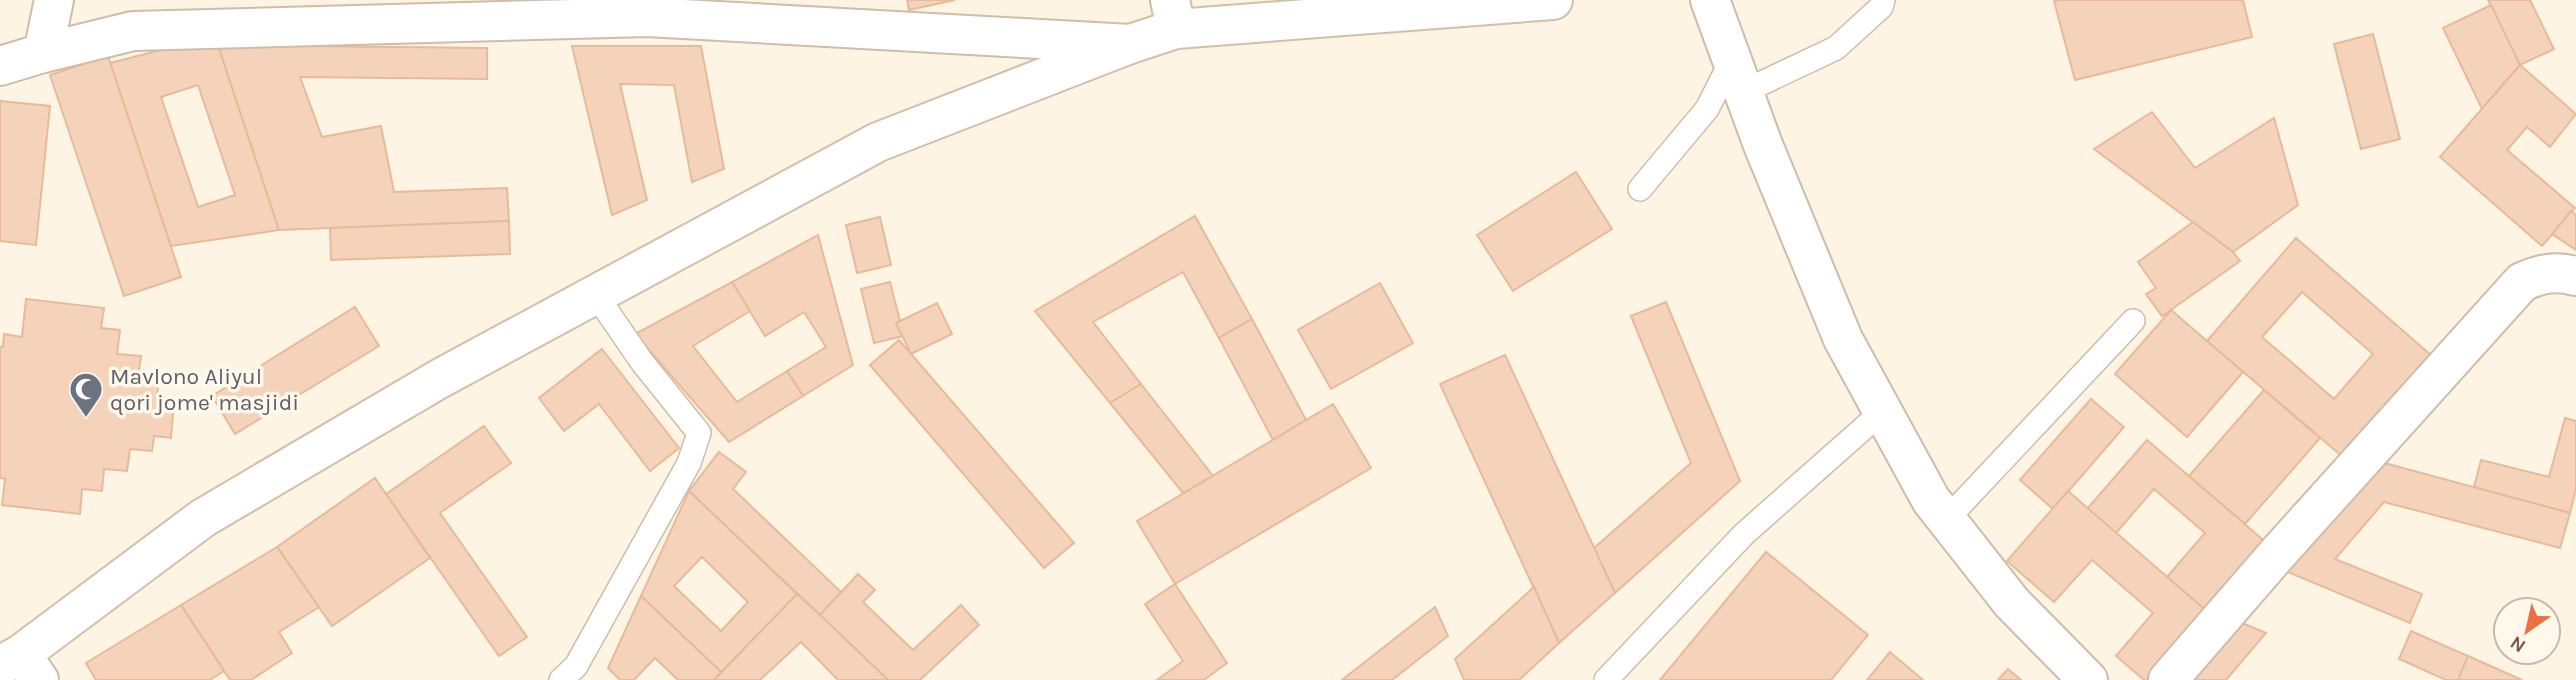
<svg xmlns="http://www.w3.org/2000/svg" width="2576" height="680" font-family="Karla,sans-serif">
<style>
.building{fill:#f4d3ba;stroke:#e7ba99;stroke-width:2;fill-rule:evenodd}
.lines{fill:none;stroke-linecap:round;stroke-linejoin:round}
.lane-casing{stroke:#cfbcaa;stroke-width:26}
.street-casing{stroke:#cfbcaa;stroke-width:42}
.secondary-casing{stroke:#d4bea9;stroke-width:42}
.lane{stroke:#fff;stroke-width:23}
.street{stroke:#fff;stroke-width:38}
.secondary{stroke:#fff;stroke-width:38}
.labels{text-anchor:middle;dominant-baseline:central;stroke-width:7;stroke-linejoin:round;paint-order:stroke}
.worship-label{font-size:23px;fill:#5b616d;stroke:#fff8eb;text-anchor:start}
</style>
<rect width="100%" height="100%" fill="#fdf4e4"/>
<!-- building -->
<g class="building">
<polygon points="907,0 955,0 909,10"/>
<polygon points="2058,0 2243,0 2252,37 2075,80 2054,1"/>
<polygon points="2488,0 2530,0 2554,49 2520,65"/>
<polygon points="2491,5 2520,65 2482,109 2443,28"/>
<polygon points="2373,34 2400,139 2361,149 2334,44"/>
<path d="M 218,45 L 279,230 L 171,246 L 110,63 L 169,48 ZM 198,85 L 235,195 L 198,207 L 161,97 Z"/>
<polygon points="218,45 487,48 487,79 300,77 322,137 381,126 394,192 507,188 509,221 279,230"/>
<polygon points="572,46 701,46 724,169 692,182 674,85 620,84 647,200 612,215"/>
<polygon points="108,56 181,277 124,296 50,75"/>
<polygon points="2520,65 2576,114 2550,147 2527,127 2507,150 2575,208 2542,246 2440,157"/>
<polygon points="0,101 50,106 36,245 0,241"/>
<polygon points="2152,112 2195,168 2274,118 2298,205 2233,252 2094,149"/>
<polygon points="1576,172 1612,229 1513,291 1477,235"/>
<polygon points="2571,211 2576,215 2576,250 2552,234"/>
<polygon points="1195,216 1252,319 1219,338 1183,272 1093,322 1141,384 1110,403 1035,311"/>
<polygon points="880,217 891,265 857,273 846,225"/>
<polygon points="509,221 510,254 331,260 330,228"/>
<polygon points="2193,222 2233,252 2240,261 2162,316 2146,294 2156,288 2138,262"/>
<polygon points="818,235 853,365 803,396 787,371 826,347 804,312 765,336 732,282"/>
<path d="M 2296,238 L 2431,355 L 2343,457 L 2207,341 ZM 2302,292 L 2373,354 L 2334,399 L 2262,337 Z"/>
<polygon points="732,282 750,311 693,346 737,402 787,371 803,396 729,442 635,334"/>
<polygon points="890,282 900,321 896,323 903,336 874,343 861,289"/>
<polygon points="1380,283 1413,343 1331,389 1298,330"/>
<polygon points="26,299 104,308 101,328 120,330 117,354 141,356 137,382 158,384 157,401 174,402 171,438 154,436 152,451 130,449 127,471 104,469 102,491 82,489 80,514 2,505 5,479 0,478 0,347 3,347 4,334 22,337"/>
<polygon points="1666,302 1740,481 1615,593 1594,548 1691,463 1631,316"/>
<polygon points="937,303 952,334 911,354 896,323"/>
<polygon points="355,307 379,346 235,434 212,396"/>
<polygon points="2171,310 2243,372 2187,437 2115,374"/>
<polygon points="1252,319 1306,420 1273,440 1219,338"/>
<polygon points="899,340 1074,543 1044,568 870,365"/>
<polygon points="602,349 679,448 650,471 599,404 564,431 539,398"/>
<polygon points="1505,355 1615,593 1559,643 1440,384"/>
<polygon points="1141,384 1213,476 1183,493 1110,403"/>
<polygon points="2264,390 2320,438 2245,524 2189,476"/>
<polygon points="2091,399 2124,427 2053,509 2020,480"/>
<polygon points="1333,404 1371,468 1175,584 1137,521"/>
<polygon points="2565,418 2576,421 2576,489 2570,513 2474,487 2481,460 2549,477"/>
<polygon points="484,426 511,463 440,513 527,637 499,656 386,494"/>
<polygon points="2147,440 2269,545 2210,614 2167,577 2205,533 2154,489 2116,533 2087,509"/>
<polygon points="719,452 746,472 733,489 841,592 820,615 689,491"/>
<polygon points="2377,461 2570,513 2560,548 2384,502 2335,559 2422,594 2410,623 2283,570"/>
<polygon points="375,478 430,558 332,626 277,547"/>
<path d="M 689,491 L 797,594 L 721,672 L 641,596 ZM 702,557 L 748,602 L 721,631 L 674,586 Z"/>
<polygon points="2068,491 2210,614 2152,680 2144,680 2116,656 2153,613 2092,560 2054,602 2007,561"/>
<polygon points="277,547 319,607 279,632 292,653 251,680 230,680 181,605"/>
<polygon points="1766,552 1868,635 1831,680 1660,680"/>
<polygon points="858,574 875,590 863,602 913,650 961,605 979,625 920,680 888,680 820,615"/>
<polygon points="1175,584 1227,663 1204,680 1157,680 1183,661 1145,604"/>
<polygon points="1534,587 1559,643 1519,680 1464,680 1455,659"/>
<polygon points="797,594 820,615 888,680 838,680 801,642 760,680 714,680"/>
<polygon points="641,596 721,672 714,680 678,680 655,658 634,680 620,680 608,668"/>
<polygon points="181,605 224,671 210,680 96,680 86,663"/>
<polygon points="1435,607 1448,636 1392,680 1342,680"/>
<polygon points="2235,620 2266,633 2226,680 2184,680"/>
<polygon points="2411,631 2468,656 2458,680 2446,680 2399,659"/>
<polygon points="1890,652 1923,680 1867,680"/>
<polygon points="2468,656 2522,680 2458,680"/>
<polygon points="2008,669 2021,680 1998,680"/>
</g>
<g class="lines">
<defs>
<g id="lane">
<polyline points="1743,92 1836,48 1881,7 1883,0"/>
<polyline points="1640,189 1707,109 1732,60"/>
<polyline points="1946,520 2133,321"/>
<polyline points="561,680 576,666 689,463 699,433 642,362 596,295"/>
<polyline points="1606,680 1744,534 1883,411"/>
</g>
<g id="street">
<polyline points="1170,0 1176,29"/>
<polyline points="1710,0 1763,145 1843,339 1931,500 2012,603 2088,680"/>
<polyline points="43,53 54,0"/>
<polyline points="0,66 43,53 133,31 647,17 1130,44"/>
<polyline points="21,654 39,680"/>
<path d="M 2168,680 L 2278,553 L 2522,282 C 2542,273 2555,271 2576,276"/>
</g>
<polyline id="secondary" points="0,666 21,654 203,518 439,379 878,142 1130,44 1176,29 1553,0"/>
</defs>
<!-- lane casing -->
<use href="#lane" class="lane-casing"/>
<!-- street casing -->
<use href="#street" class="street-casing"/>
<!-- secondary casing -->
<use href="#secondary" class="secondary-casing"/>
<!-- lane -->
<use href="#lane" class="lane"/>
<!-- street -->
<use href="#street" class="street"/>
<!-- secondary -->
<use href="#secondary" class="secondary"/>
</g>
<!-- icons -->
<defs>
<symbol id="mosque-pin" viewBox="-11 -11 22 30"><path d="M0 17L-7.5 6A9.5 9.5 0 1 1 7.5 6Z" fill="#6b7280" stroke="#fff8eb"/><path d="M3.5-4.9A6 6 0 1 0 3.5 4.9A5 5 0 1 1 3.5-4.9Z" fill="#fff"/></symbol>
</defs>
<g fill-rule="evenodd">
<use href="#mosque-pin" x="67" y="370" width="38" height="52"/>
</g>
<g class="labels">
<!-- worship labels -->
<g class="worship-label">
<text x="110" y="376">Mavlono Aliyul<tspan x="110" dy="26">qori jome' masjidi</tspan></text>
</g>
</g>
<!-- north arrow -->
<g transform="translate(2527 631) rotate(214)"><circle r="33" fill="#fff8eb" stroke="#c9b9aa" stroke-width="2"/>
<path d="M0-5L12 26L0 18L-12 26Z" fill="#ed7043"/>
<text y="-10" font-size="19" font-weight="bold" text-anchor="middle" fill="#775b48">N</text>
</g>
</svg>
